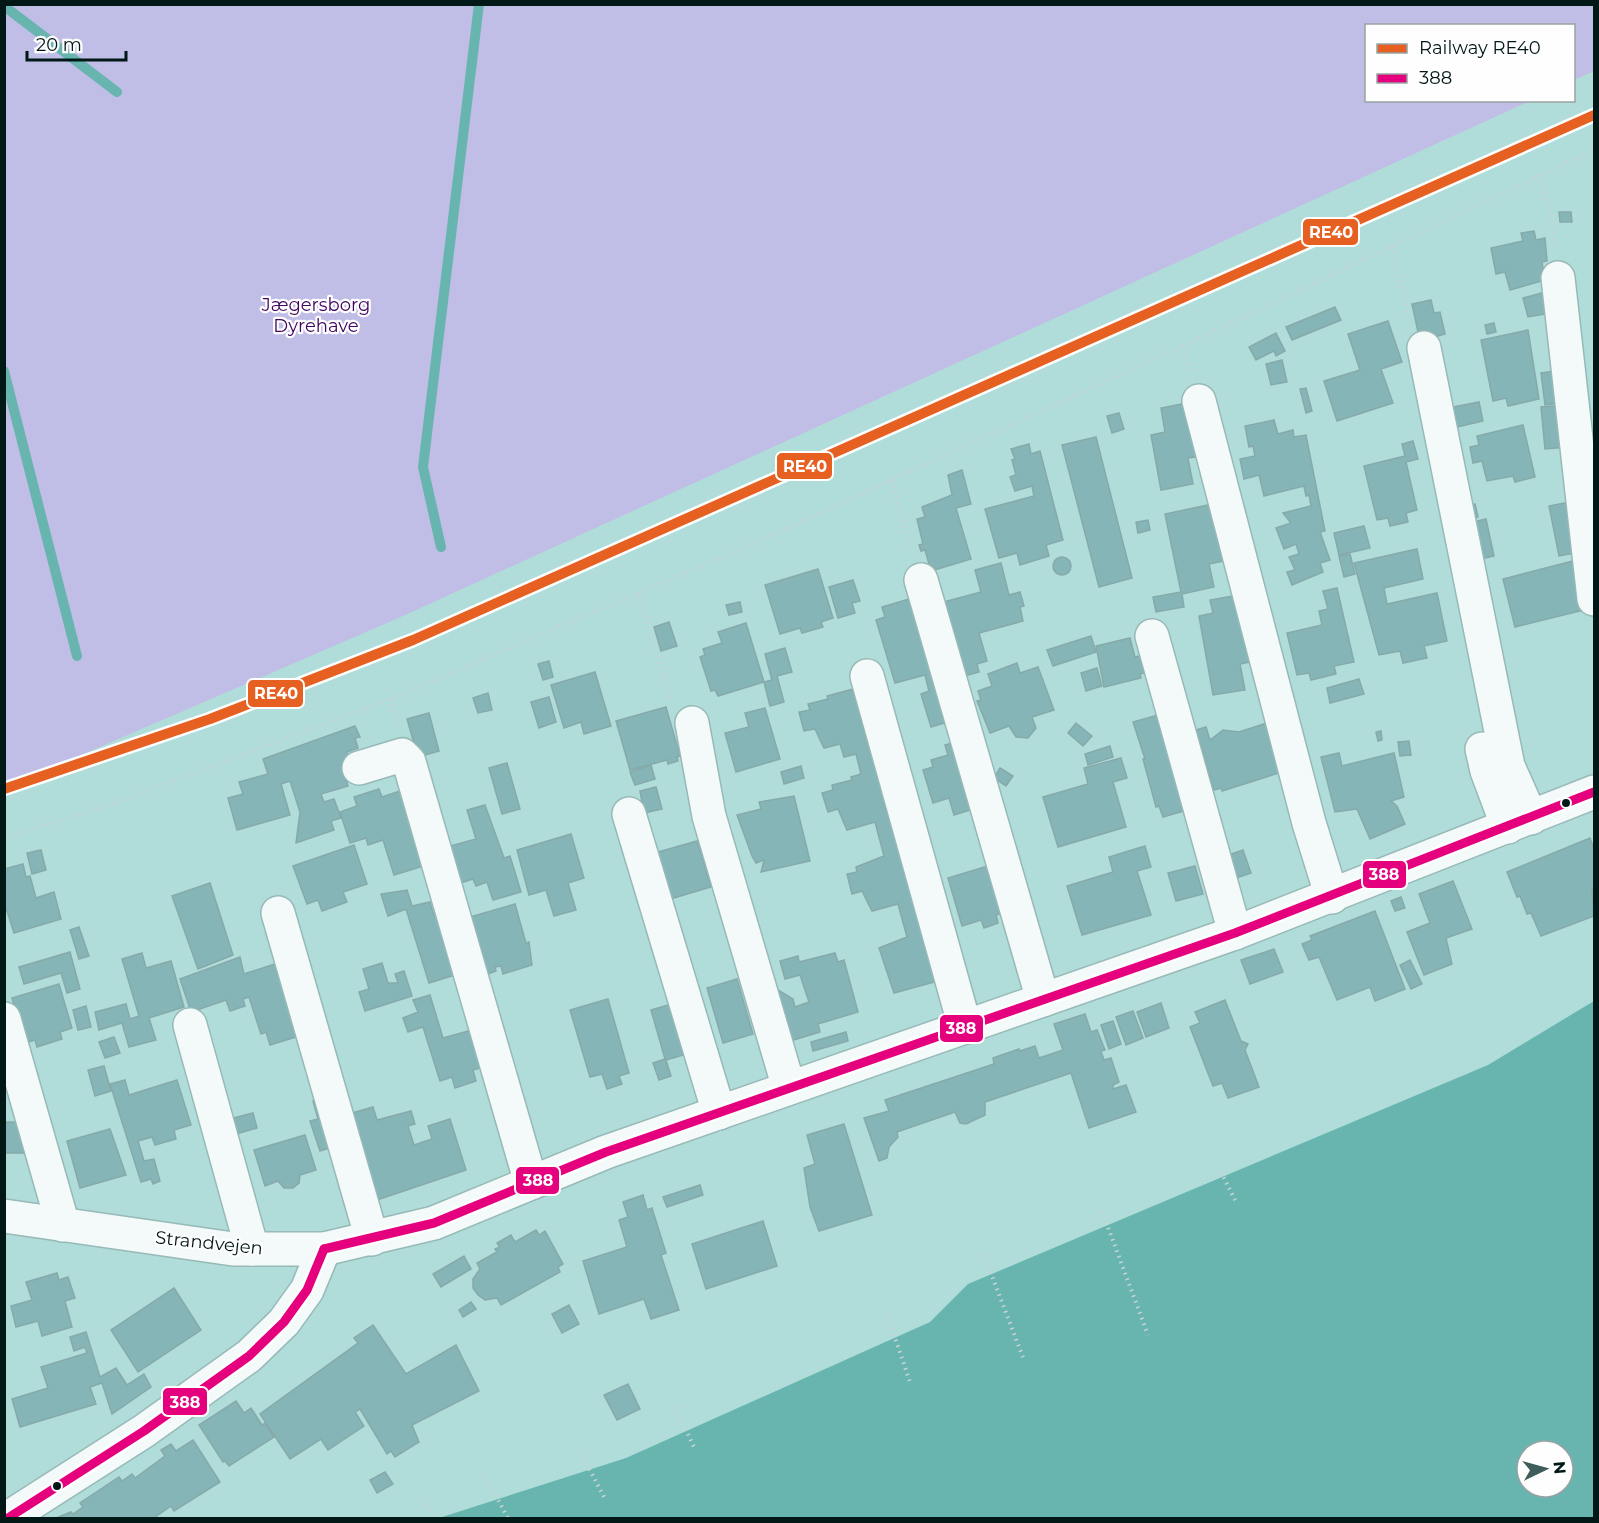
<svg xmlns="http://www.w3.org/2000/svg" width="1599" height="1523" font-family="Montserrat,sans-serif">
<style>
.green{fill:#c0bde6}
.water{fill:#68b5b0;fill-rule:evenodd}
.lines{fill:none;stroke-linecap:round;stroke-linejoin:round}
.stream{stroke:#68b5b0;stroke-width:10}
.building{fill:#86b5b7;stroke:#86a9aa;stroke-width:1.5}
.minor-casing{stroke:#97b9b7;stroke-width:36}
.major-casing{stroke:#97b9b7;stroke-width:36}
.path{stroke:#c7d4d4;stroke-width:4;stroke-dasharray:1.5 4.5;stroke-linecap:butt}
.minor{stroke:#f3faf9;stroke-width:33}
.major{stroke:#f3faf9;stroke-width:33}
.bus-1-casing{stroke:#fefefe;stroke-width:14}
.bus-1{stroke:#e5007d;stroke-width:9}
.rail-1-casing{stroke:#fefefe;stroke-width:15}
.rail-1{stroke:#e66121;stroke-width:10}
.bus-dot{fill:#011817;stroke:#fefefe;stroke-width:2}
.labels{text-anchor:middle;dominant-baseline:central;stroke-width:4.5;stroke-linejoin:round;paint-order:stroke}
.park-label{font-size:18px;fill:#40055e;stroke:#fefefe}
.street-label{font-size:18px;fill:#011817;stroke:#fefefe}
.line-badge{stroke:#fefefe;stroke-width:2}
.badge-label{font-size:16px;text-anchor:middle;font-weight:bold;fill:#fff}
</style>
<rect width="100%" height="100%" fill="#b0ddd9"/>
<!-- green -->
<polygon class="green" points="5,4 1594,4 1594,71 1574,80 1574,26 1366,26 1366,100 1530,101 403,616 5,788"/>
<!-- water -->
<path class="water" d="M 1594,1001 L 1594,1518 L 439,1518 L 626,1458 L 930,1322 L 968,1284 L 1488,1065 ZM 1527,1451 L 1563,1451 L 1563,1487 L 1527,1487 Z"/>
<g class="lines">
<!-- stream -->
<g class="stream">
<polyline points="4,6 117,92"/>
<polyline points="4,371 77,656"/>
<polyline points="441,547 423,467 479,4"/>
</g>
</g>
<!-- building -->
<g class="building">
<polygon points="1559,212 1571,212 1572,222 1560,222"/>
<polygon points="1534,231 1536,240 1545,238 1547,261 1542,262 1545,280 1510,290 1505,272 1496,274 1491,248 1523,241 1521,233"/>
<polygon points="1549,291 1552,313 1528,317 1523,298"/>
<polygon points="1431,300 1434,313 1440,312 1445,334 1420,341 1412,304"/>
<polygon points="1335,307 1341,320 1292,340 1286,327"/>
<polygon points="1388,321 1402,362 1381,369 1393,403 1337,421 1324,381 1360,370 1348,334"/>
<polygon points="1494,323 1496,332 1487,334 1485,325"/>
<polygon points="1528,330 1539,399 1508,406 1506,398 1493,401 1481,340"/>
<polygon points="1276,333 1285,351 1276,356 1274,351 1256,360 1249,347"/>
<polygon points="1282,360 1287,382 1271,385 1266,364"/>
<polygon points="1555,371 1559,403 1545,405 1541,373"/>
<polygon points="1306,388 1312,411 1306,413 1300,389"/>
<polygon points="1192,402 1202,456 1188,458 1193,484 1161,490 1151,435 1165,432 1161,408"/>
<polygon points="1479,402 1483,421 1457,427 1453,407"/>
<polygon points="1564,405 1568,447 1545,449 1541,407"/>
<polygon points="1119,413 1124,429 1112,433 1107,416"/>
<polygon points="1274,420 1278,434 1293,430 1294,437 1306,435 1325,531 1320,532 1330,560 1320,563 1323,572 1292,585 1287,572 1295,570 1289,557 1299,554 1296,544 1284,549 1276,528 1291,523 1283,513 1311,506 1309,495 1306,496 1304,486 1264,496 1259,475 1244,479 1240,459 1255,456 1253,446 1249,447 1245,426"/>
<polygon points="1523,425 1535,477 1515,482 1513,476 1487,481 1482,461 1473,463 1470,447 1479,445 1477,436"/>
<polygon points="1096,437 1132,578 1099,587 1062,445"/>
<polygon points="1413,441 1418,459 1406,462 1417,510 1406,513 1408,522 1390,526 1388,518 1377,520 1364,466 1405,456 1402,444"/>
<polygon points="1029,444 1031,454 1040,451 1063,540 1046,545 1049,556 1020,565 1017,553 999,558 985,509 1034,496 1032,486 1015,491 1010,477 1016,475 1012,460 1015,459 1011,449"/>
<polygon points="962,470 971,504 956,508 971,559 931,571 925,550 921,551 919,545 923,544 917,519 925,517 922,507 952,495 948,475"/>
<polygon points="1575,501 1581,552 1559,556 1549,506"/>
<polygon points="1213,504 1224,561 1209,564 1214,587 1182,594 1184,607 1156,612 1153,597 1181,592 1165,514"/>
<polygon points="1475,504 1478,517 1468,519 1465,507"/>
<polygon points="1486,519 1494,556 1476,560 1469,523"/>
<polygon points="1148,520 1150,530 1138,533 1136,522"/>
<polygon points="1364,526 1370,548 1339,555 1334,533"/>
<polygon points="1417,549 1423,579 1384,588 1387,604 1437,593 1447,641 1424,646 1427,658 1403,663 1400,651 1379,655 1354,563"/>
<polygon points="1350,554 1355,574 1344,577 1339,556"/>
<circle cx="1062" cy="566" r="9"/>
<polygon points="1573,561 1584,610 1515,627 1503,579"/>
<polygon points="1001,563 1009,595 1020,592 1024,606 1020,607 1023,621 979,633 987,661 977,664 979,672 957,678 936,604 981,592 975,570"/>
<polygon points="818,569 833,618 821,622 823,627 802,633 800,628 780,634 765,585"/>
<polygon points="853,580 860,601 852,603 855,613 838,618 829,587"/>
<polygon points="1337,588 1354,662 1334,666 1336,674 1311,680 1309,673 1297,675 1287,633 1322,625 1319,611 1328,609 1323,591"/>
<polygon points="1238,595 1255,661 1240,664 1245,690 1213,695 1199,616 1213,613 1210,600"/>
<polygon points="916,597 954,720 931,727 921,694 929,691 925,675 895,683 876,620 885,617 882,607"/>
<polygon points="740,602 742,612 729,615 726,605"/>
<polygon points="669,622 677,646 661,651 654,627"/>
<polygon points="746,623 764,682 718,696 715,690 711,691 700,657 705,655 703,649 722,643 718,632"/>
<polygon points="1091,636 1096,652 1053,666 1047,650"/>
<polygon points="1130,638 1135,657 1144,655 1148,672 1140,674 1141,678 1104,687 1096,646"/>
<polygon points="785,648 792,672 777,676 784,702 770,706 764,682 772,680 765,654"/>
<polygon points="549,661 553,677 543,680 538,664"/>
<polygon points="1017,663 1020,673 1038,667 1054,710 1032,717 1036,728 1028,738 1016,737 1009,726 990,733 977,701 981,700 978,691 992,686 988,674"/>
<polygon points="1097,668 1102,686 1086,691 1081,673"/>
<polygon points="595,672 611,726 584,734 581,722 564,728 551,685"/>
<polygon points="1359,679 1364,694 1330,703 1327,688"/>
<polygon points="857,688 864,719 861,720 876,771 880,769 889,801 884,802 938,981 894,993 879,948 907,937 898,904 872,911 862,891 852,894 847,874 857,872 856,867 884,856 875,822 847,830 838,809 828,812 822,793 833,790 832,785 852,780 851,777 861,774 856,754 844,757 840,744 824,748 815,729 804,731 799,712 810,710 808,704 828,699 827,696"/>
<polygon points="488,693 492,710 478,713 473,698"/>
<polygon points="549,697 556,722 539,728 531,702"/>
<polygon points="666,707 680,756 677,757 678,761 668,764 667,760 630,770 616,721"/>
<polygon points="765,708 780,759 736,772 725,733 749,727 745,713"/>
<polygon points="1169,712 1194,808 1163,817 1159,806 1156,807 1143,759 1145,759 1133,722"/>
<polygon points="429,713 439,751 418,757 407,719"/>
<polygon points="1270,722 1285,771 1222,791 1221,788 1214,790 1196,730 1206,727 1210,740 1223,730 1239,732"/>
<polygon points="1076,723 1092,736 1083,746 1068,733"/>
<polygon points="355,726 360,737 355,738 358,748 347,752 347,763 341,765 348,786 321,794 324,802 334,799 341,818 331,821 334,830 296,843 300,812 290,781 281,784 290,815 237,830 228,798 243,794 239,782 268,774 263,759"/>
<polygon points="1381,731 1382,740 1378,741 1376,732"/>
<polygon points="963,740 983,806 954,815 949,798 933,803 923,770 933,767 931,760 948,755 945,745"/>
<polygon points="1409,741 1411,755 1400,756 1398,742"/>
<polygon points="1110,746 1113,757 1088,765 1085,754"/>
<polygon points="1339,753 1342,766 1394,753 1404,797 1391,801 1397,806 1405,824 1370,839 1357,809 1335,812 1321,757"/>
<polygon points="1121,758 1127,778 1113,782 1126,827 1058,847 1043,797 1088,784 1084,768"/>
<polygon points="507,763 520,809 502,814 489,768"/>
<polygon points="651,765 655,779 635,785 630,772"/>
<polygon points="801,766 804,778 784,784 781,772"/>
<polygon points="1000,768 1013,776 1006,786 994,778"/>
<polygon points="656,787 662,809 644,813 640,791"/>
<polygon points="379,789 382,797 400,791 411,826 433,863 394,875 383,840 368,845 366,838 350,843 340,812 357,806 354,797"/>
<polygon points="794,796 810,861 761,872 764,860 756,863 752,856 737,815 761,809 759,802"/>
<polygon points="485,805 504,858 510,856 521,892 493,900 487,882 476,886 473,879 454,885 443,848 476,839 467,810"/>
<polygon points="571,834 584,878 568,883 576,910 554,916 546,890 529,895 517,850"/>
<polygon points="1590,838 1594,849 1594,889 1592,890 1594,916 1541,936 1531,913 1527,914 1520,896 1517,897 1507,872"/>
<polygon points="697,841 711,887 667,900 651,854"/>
<polygon points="354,845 367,884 343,892 347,902 322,911 318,900 307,904 293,866"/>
<polygon points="1145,846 1151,867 1137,871 1151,915 1082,935 1067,886 1113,872 1109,857"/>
<polygon points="41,850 46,870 32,874 27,853"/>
<polygon points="1243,850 1251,873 1227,881 1220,858"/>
<polygon points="998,863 1013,910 996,915 998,923 984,928 981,920 962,926 948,878"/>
<polygon points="23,864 26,877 30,876 36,898 54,892 61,919 14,933 4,902 4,869"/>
<polygon points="1195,866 1203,894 1176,901 1168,873"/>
<polygon points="1453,881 1472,929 1446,938 1452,964 1424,975 1407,932 1430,923 1419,894"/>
<polygon points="210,883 233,955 198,969 172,896"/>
<polygon points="407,890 412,906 430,902 433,913 437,912 455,975 429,983 406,909 388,916 381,894"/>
<polygon points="1401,897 1405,908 1395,911 1391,901"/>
<polygon points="515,904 526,943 529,942 532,965 503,974 501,966 495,967 496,971 485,975 463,919"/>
<polygon points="1375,911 1405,989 1375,1001 1370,987 1337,1000 1319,957 1309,960 1302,944 1312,940 1310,936"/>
<polygon points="79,927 89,956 79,959 70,930"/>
<polygon points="1274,949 1283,972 1250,984 1241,960"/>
<polygon points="70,952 80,989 67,993 61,973 24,984 19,967"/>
<polygon points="142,953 146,968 171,961 184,1007 149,1018 156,1040 129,1047 122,1023 99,1030 95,1012 126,1004 130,1019 139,1016 122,959"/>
<polygon points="835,953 838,962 844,960 858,1012 818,1024 820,1032 787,1042 772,991 778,990 793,999 795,1007 809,1002 800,975 785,979 780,961 798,956 799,962"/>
<polygon points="240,957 244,974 278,963 297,1023 292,1024 296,1037 270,1045 266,1032 261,1034 249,997 243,999 245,1006 230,1011 226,1000 191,1012 180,979"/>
<polygon points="1410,960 1422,984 1411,989 1400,965"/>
<polygon points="382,963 388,983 398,983 395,974 404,971 412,996 365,1011 359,992 369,989 363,969"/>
<polygon points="737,979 753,1034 723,1043 707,988"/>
<polygon points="59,984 72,1028 60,1032 62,1039 37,1047 35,1040 19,1045 19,1022 12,998"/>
<polygon points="430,995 443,1038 472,1030 484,1067 473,1070 476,1081 455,1088 452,1077 440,1081 423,1027 408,1032 403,1018 418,1012 413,1000"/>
<polygon points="608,999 629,1073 619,1076 622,1084 607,1089 602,1074 590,1077 570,1010"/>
<polygon points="1225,1000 1241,1041 1248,1044 1245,1050 1259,1087 1228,1098 1222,1083 1213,1086 1190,1027 1200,1023 1195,1012"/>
<polygon points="682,1001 697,1051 666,1060 671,1076 659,1080 653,1063 665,1059 651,1010"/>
<polygon points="1161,1003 1169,1028 1146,1037 1137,1012"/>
<polygon points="86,1006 91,1027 78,1030 73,1010"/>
<polygon points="1133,1011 1143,1038 1126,1045 1116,1017"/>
<polygon points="1085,1014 1091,1032 1097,1030 1105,1050 1101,1051 1104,1060 1111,1058 1119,1082 1113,1085 1113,1089 1126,1085 1136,1112 1089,1128 1071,1073 985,1102 985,1115 966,1124 960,1123 955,1112 897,1132 898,1137 889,1147 887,1158 879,1161 864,1118 889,1111 885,1100 994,1064 993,1058 1019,1049 1020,1051 1035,1046 1039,1058 1063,1050 1054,1024"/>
<polygon points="1113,1021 1121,1044 1109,1049 1101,1025"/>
<polygon points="846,1032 848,1041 813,1051 811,1042"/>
<polygon points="114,1037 120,1053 105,1058 99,1042"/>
<polygon points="104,1066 111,1091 95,1096 88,1070"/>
<polygon points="125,1080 129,1095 177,1080 191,1125 174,1130 176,1139 155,1145 152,1137 138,1141 144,1161 154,1159 160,1181 153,1184 151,1179 141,1182 110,1084"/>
<polygon points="322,1098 336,1146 320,1151 310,1121 318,1119 313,1101"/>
<polygon points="373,1107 377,1120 411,1111 415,1124 408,1126 414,1145 432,1139 428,1126 450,1119 466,1170 377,1200 352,1113"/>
<polygon points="253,1113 257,1128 226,1137 222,1121"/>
<polygon points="4,1122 23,1122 24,1153 4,1153"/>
<polygon points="844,1124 872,1215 819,1231 810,1207 804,1168 815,1164 807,1135"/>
<polygon points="110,1129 126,1175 80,1188 67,1141"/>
<polygon points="305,1135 316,1170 300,1175 299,1183 293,1188 284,1188 278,1181 265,1186 254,1150"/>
<polygon points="700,1185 703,1195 667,1207 663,1197"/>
<polygon points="643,1195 647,1210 652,1208 666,1253 661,1255 679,1310 651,1319 644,1299 599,1314 583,1261 627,1247 619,1220 628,1217 623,1202"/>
<polygon points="763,1221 777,1266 706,1289 692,1244"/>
<polygon points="536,1230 539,1235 545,1231 563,1264 558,1267 560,1272 501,1305 497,1298 485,1300 478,1295 473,1288 473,1279 480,1269 477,1263 497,1252 495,1249 500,1247 497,1243 511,1235 515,1242"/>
<polygon points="464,1256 471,1269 441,1287 433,1274"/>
<polygon points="57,1273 59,1280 68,1277 75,1298 65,1301 72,1327 42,1336 38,1321 16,1327 11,1306 32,1300 26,1282"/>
<polygon points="174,1288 201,1330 138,1372 111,1330"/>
<polygon points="471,1302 476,1309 463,1317 459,1310"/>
<polygon points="569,1305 579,1324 562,1333 552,1314"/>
<polygon points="373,1325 406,1374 456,1345 479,1391 412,1425 419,1442 395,1457 391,1451 387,1454 360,1409 355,1412 364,1426 328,1450 321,1439 290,1459 260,1414 358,1343 354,1338"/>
<polygon points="86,1332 100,1377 116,1368 127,1385 144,1374 151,1387 112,1414 102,1383 90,1387 96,1404 20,1427 12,1399 48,1388 41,1367 87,1353 85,1347 74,1351 70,1337"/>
<polygon points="628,1384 640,1409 617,1420 604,1395"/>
<polygon points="236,1401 244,1413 251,1408 262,1425 265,1423 274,1437 229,1466 225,1461 223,1462 199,1425"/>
<polygon points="193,1440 220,1482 174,1511 171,1506 154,1518 56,1518 71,1512 73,1514 83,1507 80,1503 119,1477 122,1481 132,1474 135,1478 165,1456 161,1450 171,1444 176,1451"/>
<polygon points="385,1472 393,1484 377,1493 370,1480"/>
</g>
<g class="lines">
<defs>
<g id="minor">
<polyline points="1558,278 1594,599"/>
<polyline points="1424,348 1508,766 1531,818"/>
<polyline points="1199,401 1309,823 1332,897"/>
<polyline points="921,580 1043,1000"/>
<polyline points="1152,636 1235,933"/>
<polyline points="867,676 965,1027"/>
<polyline points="692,723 709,816 789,1088"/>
<polyline points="1482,749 1487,771 1508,827"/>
<polyline points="359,768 402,755 409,762 531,1183"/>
<polyline points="629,814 719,1113"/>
<polyline points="278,913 372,1239"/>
<polyline points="4,1019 63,1225"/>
<polyline points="190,1025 252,1249"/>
<polyline points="8,1518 144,1431 249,1356 284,1322 307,1290 324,1249"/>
</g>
<polyline id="major" points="4,1216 233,1249 324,1249 434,1223 606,1152 1235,933 1594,792"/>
</defs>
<!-- minor casing -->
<use href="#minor" class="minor-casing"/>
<!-- major casing -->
<use href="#major" class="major-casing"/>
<!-- path -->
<g class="path">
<polyline points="1539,175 1551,212 1555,247"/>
<polyline points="1392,246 1409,318"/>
<polyline points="1183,346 1190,372"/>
<polyline points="891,480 912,548"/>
<polyline points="638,593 671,698"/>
<polyline points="391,699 398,724"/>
<polyline points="4,838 109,805 391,699 748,546 1183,346 1594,150"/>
<polyline points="1221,1172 1236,1202"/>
<polyline points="1102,1211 1148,1335"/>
<polyline points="984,1255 1024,1360"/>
<polyline points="888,1317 910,1382"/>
<polyline points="675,1407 695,1449"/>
<polyline points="581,1453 604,1497"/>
<polyline points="484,1474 508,1518"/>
<polyline points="426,1504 434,1518"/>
</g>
<!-- minor -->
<use href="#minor" class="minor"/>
<!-- major -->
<use href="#major" class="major"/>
<defs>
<g id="bus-1">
<polyline points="324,1249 434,1223 606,1152 1235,933 1594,792"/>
<polyline points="8,1518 144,1431 249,1356 284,1322 307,1290 324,1249"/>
</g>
</defs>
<!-- bus-1 casing -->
<use href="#bus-1" class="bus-1-casing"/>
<!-- bus-1 -->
<use href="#bus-1" class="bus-1"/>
<defs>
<polyline id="rail-1" points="4,789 210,719 413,640 1594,115"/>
</defs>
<!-- rail-1 casing -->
<use href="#rail-1" class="rail-1-casing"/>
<!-- rail-1 -->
<use href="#rail-1" class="rail-1"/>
</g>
<!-- markers -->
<g class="bus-dot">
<circle cx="1566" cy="803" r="5"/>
<circle cx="57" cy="1486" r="5"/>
</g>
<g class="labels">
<!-- park labels -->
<g class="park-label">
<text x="316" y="305">Jægersborg<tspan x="316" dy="21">Dyrehave</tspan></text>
</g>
<!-- street labels -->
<g class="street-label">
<text transform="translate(209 1243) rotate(6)">Strandvejen</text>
</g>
</g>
<g class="line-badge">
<rect x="1302" y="218" width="57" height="28" rx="6" fill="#e66121"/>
<rect x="776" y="452" width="57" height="28" rx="6" fill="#e66121"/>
<rect x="247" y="679" width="57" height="29" rx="6" fill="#e66121"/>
<rect x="1362" y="860" width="45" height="29" rx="6" fill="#e5007d"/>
<rect x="939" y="1014" width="45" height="29" rx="6" fill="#e5007d"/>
<rect x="515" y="1166" width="45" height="29" rx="6" fill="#e5007d"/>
<rect x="162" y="1387" width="46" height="29" rx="6" fill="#e5007d"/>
</g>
<g class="badge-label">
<text x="1331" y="238">RE40</text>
<text x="805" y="472">RE40</text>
<text x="276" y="699">RE40</text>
<text x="1384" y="880">388</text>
<text x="961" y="1034">388</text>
<text x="538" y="1186">388</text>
<text x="185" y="1408">388</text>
</g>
<!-- border -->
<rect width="1599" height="1523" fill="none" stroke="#011817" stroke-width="12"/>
<!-- legend -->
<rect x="1365" y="24" width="210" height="78" fill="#fefefe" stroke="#99a2a2" stroke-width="1.5"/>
<rect x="1377" y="44" width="30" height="9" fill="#e66121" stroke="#99a2a2" stroke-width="1.5"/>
<text x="1419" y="54" font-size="18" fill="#011817">Railway RE40</text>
<rect x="1377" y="74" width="30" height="9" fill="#e5007d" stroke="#99a2a2" stroke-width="1.5"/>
<text x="1419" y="84" font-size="18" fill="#011817">388</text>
<!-- north arrow -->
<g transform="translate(1545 1469) rotate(85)"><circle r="28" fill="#fefefe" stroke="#99a2a2" stroke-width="1.5"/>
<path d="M0-4.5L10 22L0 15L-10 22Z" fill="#3e5d5b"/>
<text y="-9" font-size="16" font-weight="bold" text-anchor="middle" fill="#011817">N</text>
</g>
<!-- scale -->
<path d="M27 51v9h99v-9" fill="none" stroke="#011817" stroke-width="3"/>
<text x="36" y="51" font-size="18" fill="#011817" stroke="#fefefe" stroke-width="4.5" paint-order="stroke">20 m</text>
</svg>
